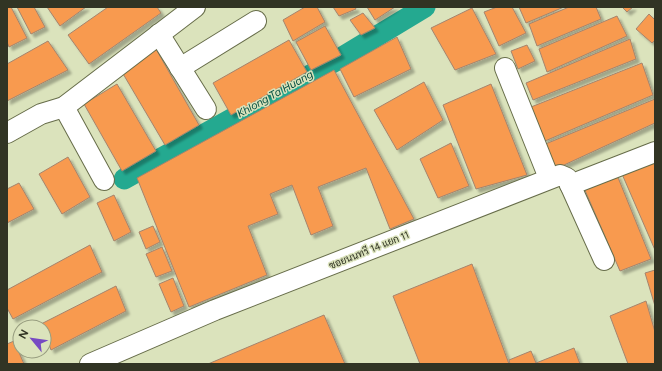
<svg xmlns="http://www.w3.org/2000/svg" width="662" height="371" font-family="Figtree,Sarabun,sans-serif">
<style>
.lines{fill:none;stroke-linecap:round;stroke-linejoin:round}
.canal{stroke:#24a990;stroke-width:21}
.building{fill:#f89a50;stroke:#a5846d;filter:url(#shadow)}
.minor-casing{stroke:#676d4a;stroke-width:22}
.minor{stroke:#fff;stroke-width:20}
.labels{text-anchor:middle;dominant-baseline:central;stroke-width:3;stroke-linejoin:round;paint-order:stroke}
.street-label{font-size:10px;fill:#313424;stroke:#dbe3bc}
.water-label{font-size:11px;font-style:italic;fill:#004c3f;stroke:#dbe3bc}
</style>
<defs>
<filter id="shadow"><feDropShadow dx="3.5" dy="3.5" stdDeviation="1" flood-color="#0004"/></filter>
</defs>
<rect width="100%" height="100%" fill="#dbe3bc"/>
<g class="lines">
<!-- canal -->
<polyline class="canal" points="124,179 339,59 425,7"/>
</g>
<!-- building -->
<g class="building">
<polygon points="7,7 11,7 27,38 9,47 7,42"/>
<polygon points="17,7 34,7 45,27 31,34"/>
<polygon points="47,7 86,7 60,26"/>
<polygon points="108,7 157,7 161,13 89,64 68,35"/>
<polygon points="305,7 317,7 325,22 293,41 283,20"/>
<polygon points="333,7 355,7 356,9 339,16"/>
<polygon points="367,7 395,7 375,20"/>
<polygon points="497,7 512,7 526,33 499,46 484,12"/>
<polygon points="519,7 564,7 526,23"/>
<polygon points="569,7 596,7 601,19 537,46 529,24"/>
<polygon points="622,7 633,7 627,12"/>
<polygon points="472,8 496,54 455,70 431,28"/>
<polygon points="363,13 375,28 361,35 350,20"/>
<polygon points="649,14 655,20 655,40 652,43 636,29"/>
<polygon points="617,16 627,36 547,72 539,49"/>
<polygon points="325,26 341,55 311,70 296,42"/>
<polygon points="397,37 411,69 354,97 340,69"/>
<polygon points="630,39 636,59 533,100 526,83"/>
<polygon points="289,40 307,72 231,115 213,83"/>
<polygon points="48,41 68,70 7,101 7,64"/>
<polygon points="527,45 535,61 518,69 511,51"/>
<polygon points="156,49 199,125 165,145 122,72"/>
<polygon points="642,63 653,95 545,141 531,107"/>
<polygon points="334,70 414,219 390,229 366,168 318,187 333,226 311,235 292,185 270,194 278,214 248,226 267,275 189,307 137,178"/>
<polygon points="424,82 443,120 397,150 374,110"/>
<polygon points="117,84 156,151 122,171 84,104"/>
<polygon points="491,84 527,175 476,189 443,105"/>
<polygon points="655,99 655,123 551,171 543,145"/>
<polygon points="451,143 469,186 438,198 420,159"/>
<polygon points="68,157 90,197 62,214 39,174"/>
<polygon points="655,159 655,250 622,174"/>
<polygon points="617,175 651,259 620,271 584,188"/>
<polygon points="19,183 34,209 7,223 7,189"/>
<polygon points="114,195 131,232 114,241 97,203"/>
<polygon points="153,226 160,242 146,249 139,232"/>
<polygon points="90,245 102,272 13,319 7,308 7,290"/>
<polygon points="162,247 172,271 156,277 146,254"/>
<polygon points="472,264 509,364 420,364 393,296"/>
<polygon points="655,270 655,306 645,273"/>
<polygon points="173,278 184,306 171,312 159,284"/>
<polygon points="116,286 126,311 51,350 44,331 44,327 43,327 41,324"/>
<polygon points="646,301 655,332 655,364 628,364 610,316"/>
<polygon points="324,315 345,364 208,364"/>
<polygon points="14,341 24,364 7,364 7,344"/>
<polygon points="574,348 580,364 510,364 509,360 531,351 536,363"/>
</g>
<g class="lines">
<defs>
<g id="minor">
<polyline points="159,34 206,109"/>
<polyline points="180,68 256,21"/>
<polyline points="505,68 549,178"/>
<polyline points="64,107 104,180"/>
<polyline points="7,133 41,114 64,107 195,7"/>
<polyline points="570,185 655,152"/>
<polyline points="90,364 215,310 560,175 567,178 604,260"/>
</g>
</defs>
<!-- minor casing -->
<use href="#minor" class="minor-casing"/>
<!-- minor -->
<use href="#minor" class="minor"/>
</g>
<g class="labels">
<!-- street labels -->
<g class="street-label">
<text transform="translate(369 250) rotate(-22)">ซอยนนทรี 14 แยก 11</text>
</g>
<!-- water labels -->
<g class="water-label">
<text transform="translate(275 94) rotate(-29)">Khlong Ta Huang</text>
</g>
</g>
<!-- border -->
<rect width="662" height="371" fill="none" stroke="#313424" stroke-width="16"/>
<!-- north arrow -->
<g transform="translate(32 339) rotate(299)"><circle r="19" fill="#dbe3bc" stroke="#979d7f"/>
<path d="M0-3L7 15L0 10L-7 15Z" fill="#774ac3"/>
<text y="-6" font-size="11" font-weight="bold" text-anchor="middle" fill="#313424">N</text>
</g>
</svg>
